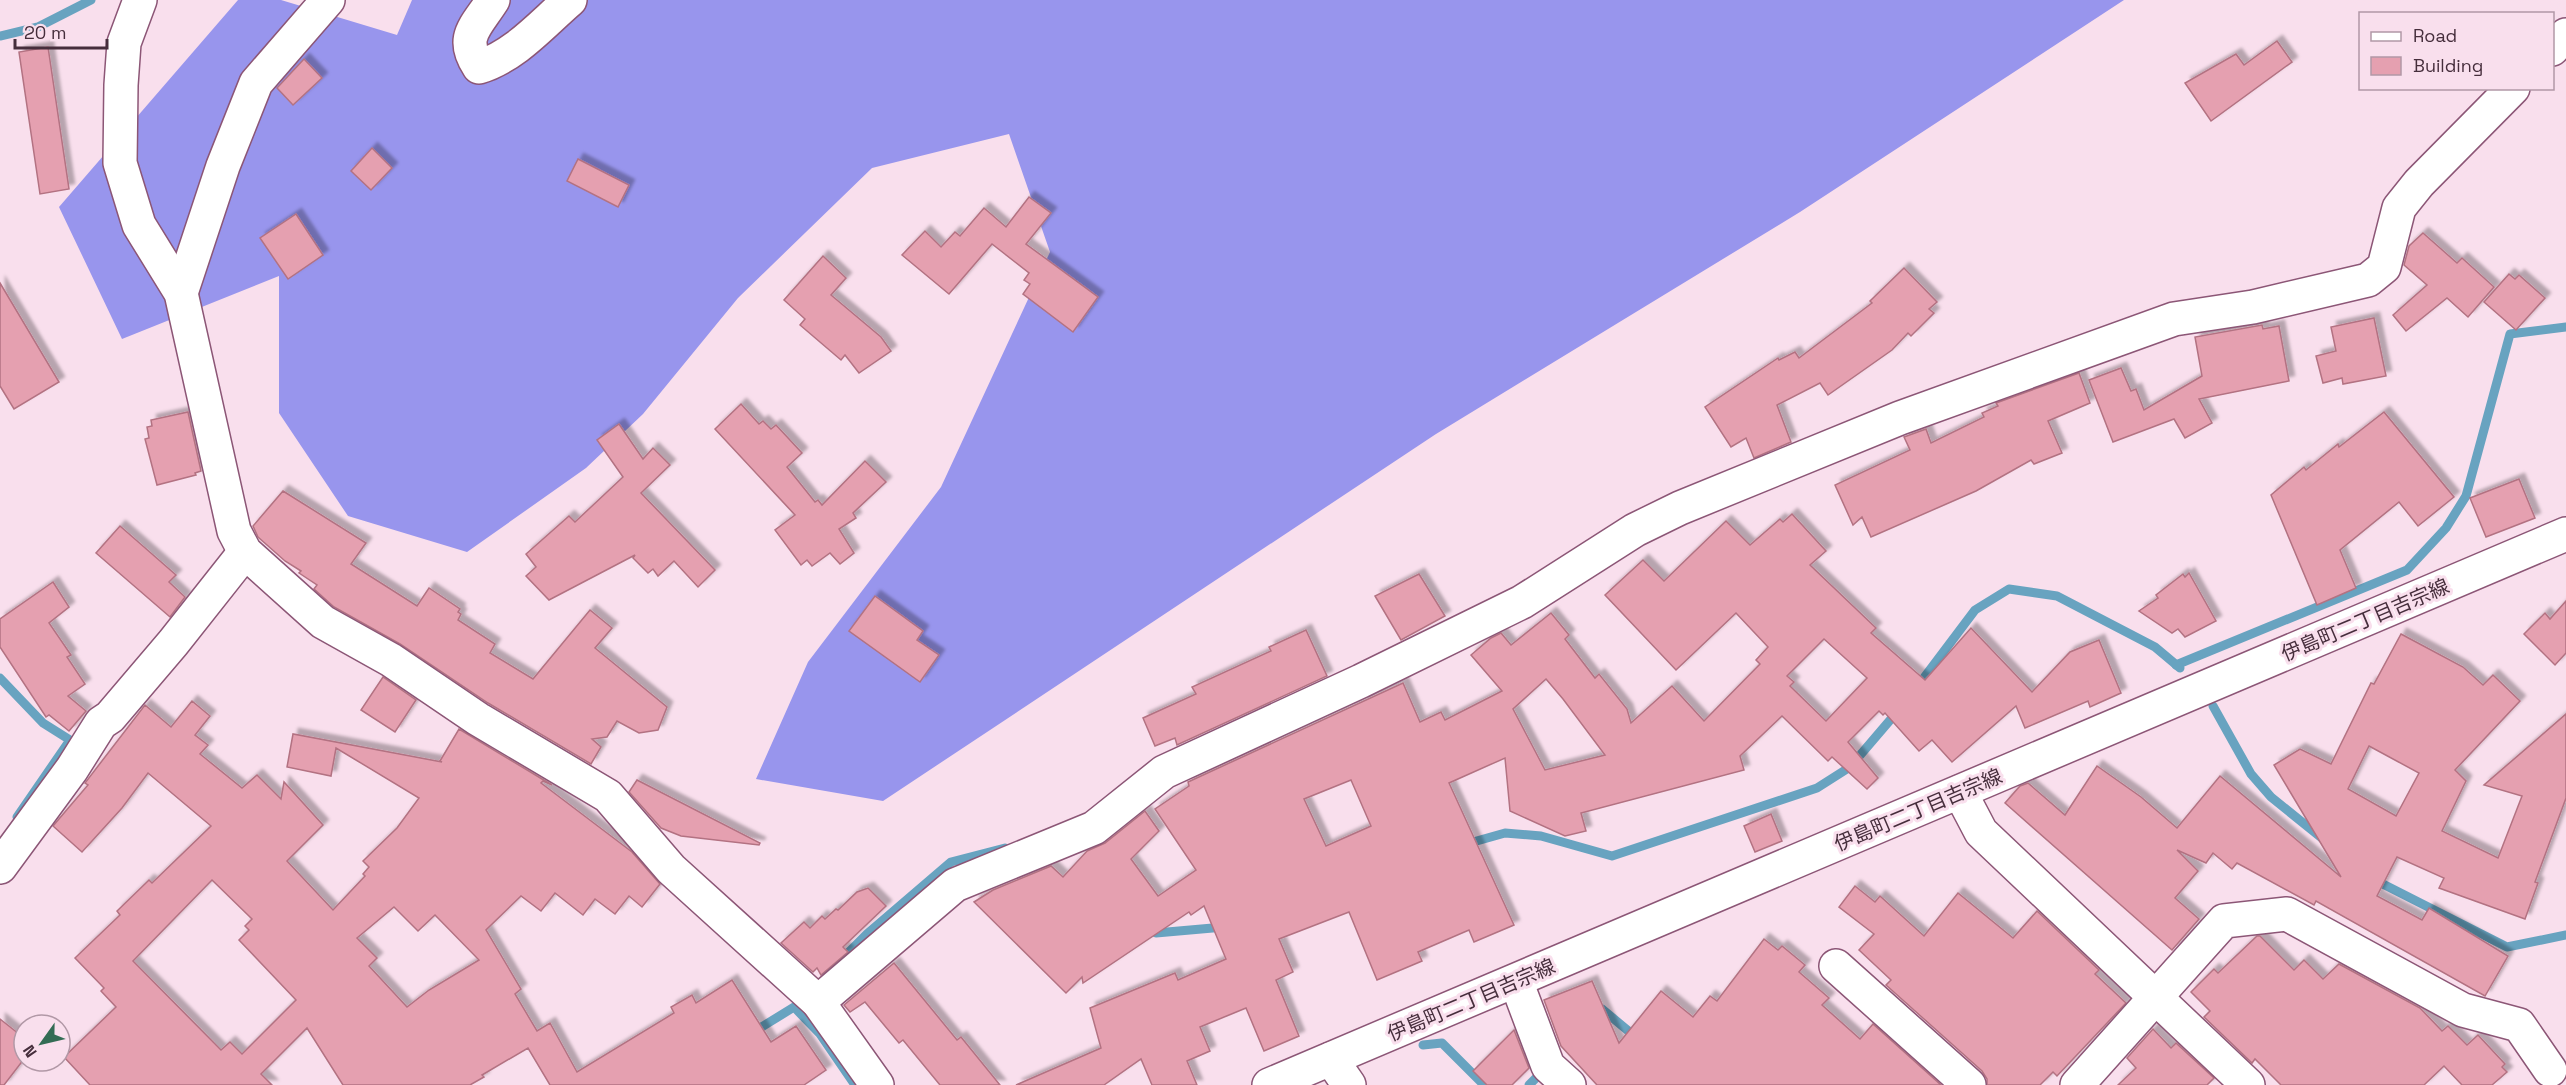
<svg xmlns="http://www.w3.org/2000/svg" width="2566" height="1085" font-family="'Space Grotesk','Noto Sans JP',sans-serif">
<style>
.forest{fill:#9895ed}
.lines{fill:none;stroke-linecap:round;stroke-linejoin:round}
.stream{stroke:#68a3c0;stroke-width:9}
.building{fill:#e5a0b0;stroke:#b37282;stroke-width:1.5;fill-rule:evenodd;filter:url(#shadow)}
.minor-casing{stroke:#8c5676;stroke-width:36}
.minor{stroke:#fff;stroke-width:33}
.labels{text-anchor:middle;dominant-baseline:central;stroke-width:6;stroke-linejoin:round;paint-order:stroke}
.street-label{font-size:20px;fill:#462e3c;stroke:#f9dfed}
</style>
<defs>
<filter id="shadow"><feDropShadow dx="5.5" dy="-5.5" stdDeviation="1.5" flood-color="#0004"/></filter>
</defs>
<rect width="100%" height="100%" fill="#f9dfed"/>
<!-- forest -->
<polygon class="forest" points="238,0 281,0 397,35 412,0 2124,0 1800,212 1436,434 883,801 756,779 808,662 941,487 1050,252 1009,134 872,168 738,298 643,414 586,468 467,552 348,516 279,413 279,276 122,339 59,207"/>
<g class="lines">
<!-- stream -->
<g class="stream">
<polyline points="0,36 38,27 91,0"/>
<polyline points="2176,665 2407,570 2446,528 2466,496 2510,334 2566,327"/>
<polyline points="0,678 43,723 70,740 17,817"/>
<polyline points="1917,687 1975,610 2009,589 2057,596 2155,647 2180,668"/>
<polyline points="2213,706 2251,774 2271,797 2323,839"/>
<polyline points="1466,844 1505,833 1541,836 1612,856 1817,788 1850,767 1897,712"/>
<polyline points="2373,879 2507,947 2566,935"/>
<polyline points="1146,928 1156,933 1224,927"/>
<polyline points="827,974 867,934 951,862 1005,848"/>
<polyline points="1596,1015 1602,1009 1638,1039"/>
<polyline points="752,1033 794,1007 820,1034 855,1085"/>
<polyline points="1423,1045 1442,1043 1484,1085"/>
<polyline points="1529,1085 1540,1074"/>
</g>
</g>
<!-- building -->
<g class="building">
<polygon points="2277,41 2292,62 2211,121 2185,83 2236,54 2244,65"/>
<polygon points="48,47 69,189 40,194 19,52"/>
<polygon points="304,59 322,78 293,105 277,88"/>
<polygon points="372,148 392,168 371,190 351,171"/>
<polygon points="578,159 629,185 618,207 567,181"/>
<polygon points="1029,197 1051,213 1026,244 1098,297 1073,332 1023,294 1030,284 1024,280 1029,273 992,244 949,294 902,255 925,231 941,247 955,232 960,236 984,208 1006,227"/>
<polygon points="296,214 323,255 288,279 260,238"/>
<polygon points="2423,233 2457,263 2462,258 2494,287 2468,317 2447,298 2406,331 2393,315 2427,285 2404,265 2409,246"/>
<polygon points="823,256 846,278 831,295 881,337 891,351 859,373 845,355 841,360 800,325 805,319 784,300"/>
<polygon points="1904,268 1937,302 1929,309 1934,313 1911,336 1908,333 1892,350 1828,395 1820,383 1777,405 1791,442 1754,458 1746,438 1731,447 1705,407 1778,358 1779,360 1795,352 1799,358 1872,303 1870,301"/>
<polygon points="2509,274 2515,279 2519,275 2545,298 2516,330 2484,302"/>
<polygon points="0,283 59,382 14,409 0,386"/>
<polygon points="2374,318 2386,376 2343,384 2342,378 2323,383 2316,356 2336,351 2331,327"/>
<polygon points="2262,325 2263,329 2279,326 2289,381 2199,399 2212,423 2185,438 2174,419 2113,442 2089,380 2121,368 2131,391 2136,389 2144,410 2202,376 2195,337"/>
<polygon points="2079,373 2090,403 2048,421 2062,453 2034,464 2031,460 1976,491 1871,537 1862,517 1853,525 1835,485 1910,450 1904,437 1926,429 1931,443 1984,417 1982,413 1998,406 1996,403"/>
<polygon points="741,404 759,424 763,421 771,429 776,425 802,453 787,467 815,502 818,500 822,505 865,461 886,482 853,513 856,518 839,529 854,553 840,564 830,553 812,566 807,560 801,565 775,530 795,515 715,429"/>
<polygon points="188,412 201,471 195,473 196,475 157,485 145,439 149,438 147,427 152,426 151,420"/>
<polygon points="2384,412 2454,497 2418,526 2399,502 2340,550 2356,588 2317,605 2271,495 2304,467 2306,470 2338,444 2339,447"/>
<polygon points="619,424 643,459 653,448 670,465 641,493 715,570 698,587 674,561 658,576 653,569 648,573 633,558 635,555 549,600 526,576 536,567 526,554 569,516 575,522 623,477 597,440"/>
<polygon points="2519,479 2535,518 2486,537 2470,498"/>
<polygon points="283,491 366,543 351,564 417,606 429,588 460,609 458,612 461,614 458,620 495,644 490,653 533,679 590,610 612,628 595,648 667,707 658,730 639,733 617,721 607,737 592,739 601,747 591,764 488,703 400,644 334,607 314,589 317,585 299,573 301,571 285,561 258,537 253,526"/>
<path d="M 1792,514 L 1826,551 L 1810,565 L 1876,628 L 1871,633 L 1925,680 L 1971,628 L 2032,692 L 2070,652 L 2099,640 L 2121,693 L 2090,707 L 2088,701 L 2025,728 L 2016,706 L 1952,762 L 1932,740 L 1919,751 L 1885,713 L 1883,715 L 1879,711 L 1848,742 L 1878,778 L 1867,789 L 1832,757 L 1828,761 L 1782,716 L 1740,756 L 1744,770 L 1581,813 L 1586,831 L 1565,836 L 1510,811 L 1505,758 L 1449,783 L 1514,925 L 1474,942 L 1469,930 L 1418,952 L 1422,961 L 1377,980 L 1349,912 L 1279,939 L 1293,972 L 1276,980 L 1299,1036 L 1264,1051 L 1246,1008 L 1200,1027 L 1210,1051 L 1187,1061 L 1197,1085 L 1152,1085 L 1141,1059 L 1104,1085 L 1016,1085 L 1101,1048 L 1090,1008 L 1175,973 L 1178,980 L 1226,959 L 1204,906 L 1191,915 L 1189,912 L 1083,983 L 1082,977 L 1066,993 L 974,902 L 993,890 L 1051,866 L 1063,877 L 1087,851 L 1105,843 L 1145,811 L 1159,831 L 1131,859 L 1158,896 L 1196,870 L 1155,809 L 1189,786 L 1188,782 L 1403,683 L 1420,722 L 1441,712 L 1445,720 L 1502,691 L 1471,655 L 1491,638 L 1501,633 L 1511,645 L 1551,613 L 1569,635 L 1565,639 L 1595,678 L 1599,674 L 1627,709 L 1631,723 L 1672,686 L 1704,721 L 1760,664 L 1756,660 L 1768,647 L 1736,613 L 1676,670 L 1605,595 L 1643,560 L 1664,581 L 1726,521 L 1750,545 L 1780,519 L 1783,522 ZM 1824,639 L 1867,678 L 1826,721 L 1790,686 L 1794,682 L 1787,676 ZM 1546,679 L 1563,699 L 1605,755 L 1545,770 L 1513,709 ZM 1351,780 L 1371,826 L 1326,846 L 1304,799 Z"/>
<polygon points="120,526 176,575 169,582 185,597 170,617 96,553"/>
<polygon points="2189,573 2216,621 2185,637 2178,629 2172,633 2139,611 2158,598 2156,595 2183,574 2185,577"/>
<polygon points="1419,574 1445,616 1401,640 1375,596"/>
<polygon points="53,582 69,607 49,623 71,655 67,657 85,684 68,696 86,711 69,731 49,715 46,717 0,647 0,619"/>
<polygon points="875,596 923,631 917,640 939,655 920,682 849,631"/>
<polygon points="2566,601 2566,653 2555,665 2524,634 2545,613 2550,619"/>
<polygon points="1306,630 1327,676 1177,745 1175,738 1155,746 1143,718 1196,694 1192,687 1271,651 1269,647"/>
<path d="M 2401,634 L 2463,667 L 2483,685 L 2493,675 L 2520,701 L 2455,770 L 2466,781 L 2442,831 L 2498,858 L 2522,796 L 2484,785 L 2566,714 L 2566,798 L 2535,882 L 2538,883 L 2525,919 L 2439,888 L 2444,878 L 2397,857 L 2377,896 L 2422,920 L 2429,908 L 2508,956 L 2485,996 L 2316,901 L 2314,905 L 2237,863 L 2232,869 L 2213,853 L 2206,863 L 2177,850 L 2198,871 L 2175,898 L 2199,919 L 2172,950 L 2005,803 L 2020,786 L 2028,783 L 2065,815 L 2097,766 L 2141,797 L 2177,828 L 2220,776 L 2341,877 L 2274,765 L 2300,749 L 2331,764 L 2371,683 L 2374,684 ZM 2369,746 L 2419,773 L 2396,816 L 2348,789 Z"/>
<polygon points="383,677 416,700 395,732 361,710"/>
<path d="M 192,701 L 210,716 L 195,735 L 208,745 L 200,754 L 242,788 L 257,775 L 281,799 L 284,782 L 323,825 L 287,861 L 333,910 L 365,876 L 363,874 L 369,867 L 363,861 L 397,828 L 419,798 L 336,748 L 331,776 L 287,767 L 293,734 L 442,762 L 440,761 L 459,729 L 552,785 L 543,781 L 541,783 L 632,852 L 660,884 L 642,907 L 629,896 L 615,914 L 595,899 L 583,915 L 555,893 L 541,911 L 521,896 L 486,930 L 521,989 L 515,994 L 537,1031 L 550,1023 L 577,1072 L 674,1013 L 671,1007 L 692,995 L 696,1003 L 732,980 L 771,1042 L 796,1026 L 826,1070 L 804,1085 L 550,1085 L 528,1048 L 482,1075 L 484,1077 L 470,1085 L 343,1085 L 307,1028 L 261,1074 L 272,1085 L 90,1085 L 64,1057 L 116,1007 L 101,991 L 104,988 L 75,958 L 120,915 L 117,911 L 149,880 L 152,883 L 211,826 L 148,773 L 122,808 L 82,852 L 53,826 L 88,785 L 85,783 L 145,705 L 171,727 ZM 212,880 L 252,919 L 245,926 L 249,930 L 239,940 L 296,1000 L 242,1054 L 230,1042 L 221,1050 L 133,961 ZM 394,907 L 418,931 L 435,915 L 479,960 L 429,990 L 407,1007 L 369,966 L 377,958 L 357,938 Z"/>
<polygon points="637,780 760,843 759,845 681,836 661,828 629,792"/>
<polygon points="1771,814 1782,841 1755,852 1744,826"/>
<polygon points="1855,886 1875,902 1880,896 1924,936 1958,893 2013,938 2037,911 2099,970 2095,974 2126,1003 2057,1076 2053,1072 2040,1085 1987,1085 1987,1079 1982,1071 1886,985 1891,980 1859,950 1874,934 1839,907"/>
<polygon points="868,888 886,906 843,947 848,952 821,975 817,968 813,972 781,943 804,922 810,928 822,916 825,919 836,909 838,910 857,892"/>
<polygon points="2257,936 2260,936 2294,970 2304,960 2323,979 2339,964 2420,1008 2442,1031 2448,1026 2467,1045 2478,1035 2505,1064 2502,1067 2507,1072 2492,1085 2462,1085 2444,1066 2424,1085 2281,1085 2255,1059 2252,1063 2204,1017 2210,1011 2191,992 2214,969 2218,973"/>
<polygon points="1764,939 1778,950 1782,946 1805,965 1799,972 1829,998 1822,1005 1860,1039 1873,1024 1941,1085 1597,1085 1561,1046 1544,1000 1592,981 1619,1043 1661,991 1693,1017 1710,996 1717,1001"/>
<polygon points="894,963 957,1040 961,1037 1000,1085 940,1085 903,1040 899,1043 865,1002 850,1012 844,1005"/>
<polygon points="0,1019 24,1038 24,1059 4,1085 0,1085"/>
<polygon points="2153,1029 2171,1048 2176,1043 2214,1078 2207,1085 2118,1085 2136,1068 2127,1058"/>
<polygon points="1514,1030 1529,1068 1512,1085 1487,1085 1473,1071"/>
</g>
<g class="lines">
<defs>
<g id="minor">
<polyline points="140,0 124,43 121,85 120,163 139,225 181,293 234,531 245,552 323,622 391,660 478,719 608,796 671,869 818,1002 877,1085"/>
<path d="M 493,0 C 476,27 459,37 479,67 C 515,56 542,24 570,0"/>
<polyline points="2552,49 2566,35"/>
<polyline points="181,293 223,166 256,83 328,0"/>
<polyline points="1960,792 1981,832 2248,1085"/>
<polyline points="0,867 72,769 101,723 110,717 173,643 245,552"/>
<polyline points="1836,966 1969,1085"/>
<polyline points="1516,981 1548,1066 1569,1085"/>
<polyline points="818,1002 955,885 1094,828 1164,772 1361,681 1522,602 1635,530 1680,508 1900,418 2174,319 2253,307 2368,280 2384,267 2399,208 2419,183 2513,88"/>
<polyline points="1331,1059 1349,1085"/>
<polyline points="1269,1085 2566,534"/>
<polyline points="2077,1085 2224,921 2287,914 2463,1010 2519,1025 2550,1070"/>
</g>
</defs>
<!-- minor casing -->
<use href="#minor" class="minor-casing"/>
<!-- minor -->
<use href="#minor" class="minor"/>
</g>
<g class="labels">
<!-- street labels -->
<g class="street-label">
<text transform="translate(2365 620) rotate(-23)">伊島町二丁目吉宗線</text>
<text transform="translate(1918 810) rotate(-23)">伊島町二丁目吉宗線</text>
<text transform="translate(1471 1000) rotate(-23)">伊島町二丁目吉宗線</text>
</g>
</g>
<!-- legend -->
<rect x="2359" y="12" width="195" height="78" fill="#f9dfed" stroke="#b198a6" stroke-width="1.5"/>
<rect x="2371" y="32" width="30" height="9" fill="#ffffff" stroke="#b198a6" stroke-width="1.5"/>
<text x="2413" y="42" font-size="18" fill="#462e3c">Road</text>
<rect x="2371" y="57" width="30" height="18" fill="#e5a0b0" stroke="#b198a6" stroke-width="1.5"/>
<text x="2413" y="72" font-size="18" fill="#462e3c">Building</text>
<!-- north arrow -->
<g transform="translate(42 1043) rotate(236)"><circle r="28" fill="#f9dfed" stroke="#b198a6" stroke-width="1.5"/>
<path d="M0-4.5L10 22L0 15L-10 22Z" fill="#336c54"/>
<text y="-9" font-size="16" font-weight="bold" text-anchor="middle" fill="#462e3c">N</text>
</g>
<!-- scale -->
<path d="M15 39v9h92v-9" fill="none" stroke="#462e3c" stroke-width="3"/>
<text x="24" y="39" font-size="18" fill="#462e3c" stroke="#f9dfed" stroke-width="4.5" paint-order="stroke">20 m</text>
</svg>
